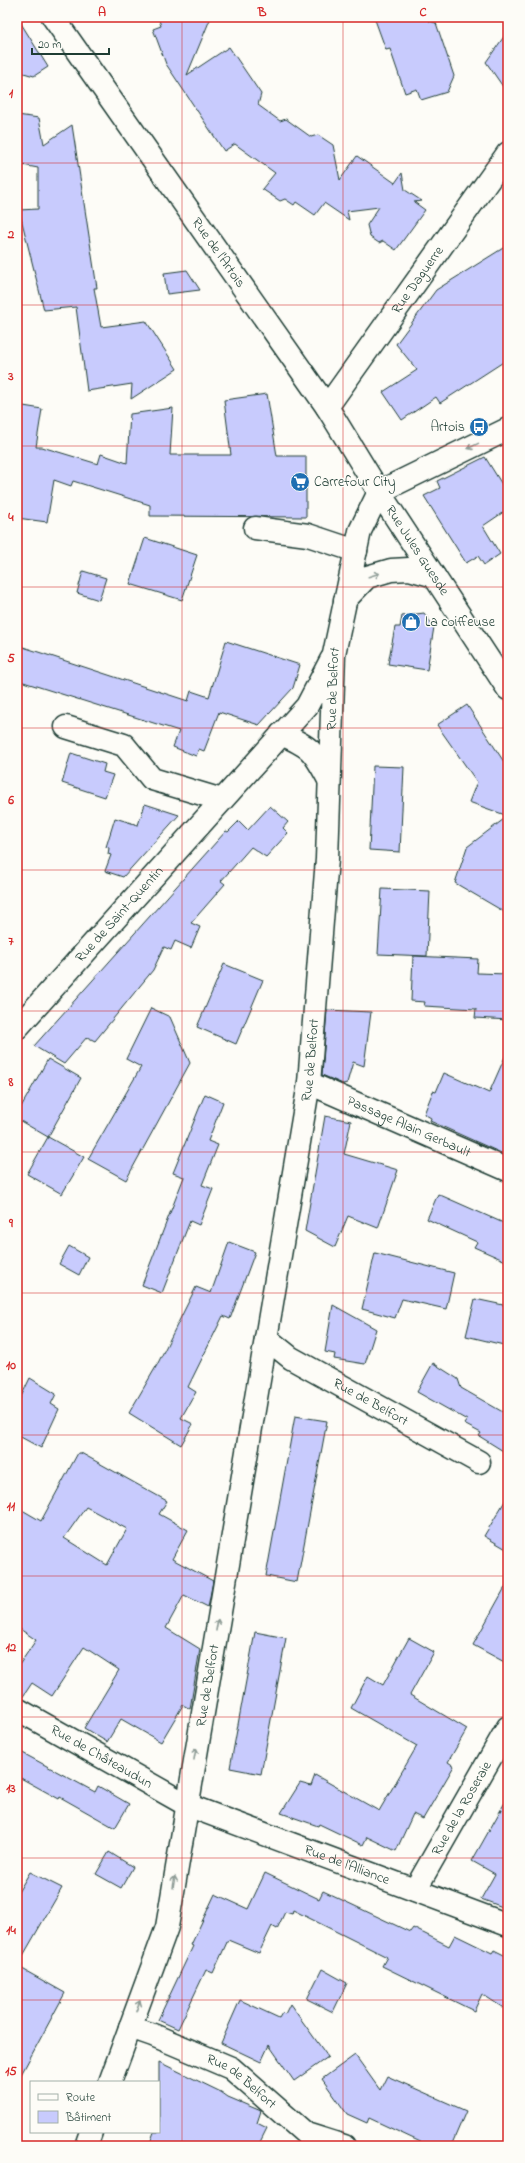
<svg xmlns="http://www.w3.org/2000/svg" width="525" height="2163" font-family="'Indie Flower',sans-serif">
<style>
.building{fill:#c8cbfd;stroke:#1f3d34;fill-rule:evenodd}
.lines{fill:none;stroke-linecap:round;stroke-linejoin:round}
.minor-casing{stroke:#1f3d34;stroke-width:25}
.minor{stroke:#fdfcf7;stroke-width:22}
.oneway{stroke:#8e9c96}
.grid{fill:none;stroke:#d62828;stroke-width:1;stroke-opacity:0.55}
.labels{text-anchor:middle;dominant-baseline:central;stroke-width:3;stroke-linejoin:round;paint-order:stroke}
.street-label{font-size:14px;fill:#1f3d34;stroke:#fdfcf7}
.poi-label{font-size:14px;fill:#1f3d34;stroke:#fdfcf7;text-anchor:start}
.neatline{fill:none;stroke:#d62828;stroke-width:1.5}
.grid-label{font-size:13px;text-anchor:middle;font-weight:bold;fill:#d62828}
</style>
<rect width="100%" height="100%" fill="#fdfcf7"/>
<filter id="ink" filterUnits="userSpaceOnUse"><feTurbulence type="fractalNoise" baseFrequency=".025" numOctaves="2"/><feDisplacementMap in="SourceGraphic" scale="8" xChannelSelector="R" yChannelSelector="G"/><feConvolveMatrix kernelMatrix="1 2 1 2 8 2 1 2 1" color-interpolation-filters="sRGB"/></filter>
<g filter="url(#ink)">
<!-- building -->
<g class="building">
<polygon points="17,17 48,67 34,76 17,71"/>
<polygon points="158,17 211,17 187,75 229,47 261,94 258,105 280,121 286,119 311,137 318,135 333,145 340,180 357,156 395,183 402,173 405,190 422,201 414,202 425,210 396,250 383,241 379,243 370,237 367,225 379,207 347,211 349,220 324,203 315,215 296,202 294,205 285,199 280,201 262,189 275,173 235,144 224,151 166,64 153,29 161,26"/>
<polygon points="374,17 428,17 429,21 436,23 454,76 447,92 421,100 417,89 405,93 390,49 386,50"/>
<polygon points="508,31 508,94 486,62"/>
<polygon points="17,115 39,118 44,144 72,125 97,288 94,288 101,327 146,321 177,369 131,399 132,384 87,391 76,307 44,310 19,210 38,209 38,168 17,164"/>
<polygon points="508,245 508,359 440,403 436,397 402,420 383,392 417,370 396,344 436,290"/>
<polygon points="187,270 200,290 167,294 164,273"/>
<polygon points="267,394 277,456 306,456 306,517 150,516 150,505 73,481 71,486 54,480 47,522 17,518 17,405 42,409 36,447 42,447 98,464 101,454 127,463 130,414 173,408 170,455 231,455 224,400"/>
<polygon points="485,457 508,494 508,509 483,526 500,554 484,565 478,556 466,563 424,496 440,488 437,481"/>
<polygon points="145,538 197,555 182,600 130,584"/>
<polygon points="83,571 106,578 99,600 77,593"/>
<polygon points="424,613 434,627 427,670 388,664 395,627 400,627 402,616"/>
<polygon points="226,641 300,665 293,688 259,725 219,712 204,751 199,749 196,756 173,747 179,731 17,680 17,645 188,701 191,691 209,697"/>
<polygon points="467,705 508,768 508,776 504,788 508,794 508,816 469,802 477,782 437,725"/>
<polygon points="71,753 105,764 103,772 113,775 105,797 62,783"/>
<polygon points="373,766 404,767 400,852 369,850"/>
<polygon points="145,804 179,815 123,877 105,871 111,855 108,854 109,848 106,847 115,818 138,825"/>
<polygon points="270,806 288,822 283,828 288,833 266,857 251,847 221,881 225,884 191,923 200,927 191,948 175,941 171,950 164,947 153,970 95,1041 87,1037 64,1064 34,1046 226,831 228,832 239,821 248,830"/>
<polygon points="508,816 508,914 455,883 467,847"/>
<polygon points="382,889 430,891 427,956 378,954"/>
<polygon points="413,956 478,959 477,973 508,974 508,1020 475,1018 476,1009 424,1006 425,1002 411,1001"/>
<polygon points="224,964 263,980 236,1044 197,1027"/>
<polygon points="151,1008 170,1017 190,1063 126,1180 88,1159 141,1067 126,1059"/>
<polygon points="327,1010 371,1012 364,1066 353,1062 347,1083 343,1084 322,1075"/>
<polygon points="508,1050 508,1156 430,1121 431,1118 424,1114 433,1091 436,1092 444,1073 489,1093"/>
<polygon points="48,1059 81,1078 48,1137 17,1119 17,1114"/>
<polygon points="205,1094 223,1102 208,1141 218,1145 202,1185 213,1189 199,1225 190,1221 162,1293 142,1285 184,1177 173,1173"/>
<polygon points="325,1116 351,1121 344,1154 398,1170 378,1228 348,1216 335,1247 305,1231"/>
<polygon points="48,1137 84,1157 62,1194 27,1174"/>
<polygon points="438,1194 508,1225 508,1262 474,1247 477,1242 427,1219"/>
<polygon points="229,1242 255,1252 230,1319 223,1316 188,1387 196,1392 181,1418 193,1424 181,1445 129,1413 157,1365 196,1287 211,1293"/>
<polygon points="69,1246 88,1257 79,1275 59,1264"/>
<polygon points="375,1253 454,1273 446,1309 402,1299 395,1318 362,1309"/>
<polygon points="475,1299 508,1306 508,1346 466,1336"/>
<polygon points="333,1305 376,1329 365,1364 334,1359 335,1354 325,1352"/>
<polygon points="433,1363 458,1379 461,1388 508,1415 508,1454 479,1436 481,1433 464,1424 467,1420 417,1392"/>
<polygon points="30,1378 56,1394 51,1404 59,1409 41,1448 17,1435 17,1405"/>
<polygon points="295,1416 327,1421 297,1582 266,1576"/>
<path d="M 78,1453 L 81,1453 L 167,1501 L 159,1514 L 188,1530 L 172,1559 L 213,1581 L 208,1607 L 184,1595 L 166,1628 L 200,1649 L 190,1709 L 183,1705 L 161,1742 L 121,1719 L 107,1742 L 84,1728 L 119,1670 L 84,1647 L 52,1696 L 32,1683 L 22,1698 L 17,1697 L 17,1668 L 36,1640 L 17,1627 L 17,1507 L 41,1521 ZM 86,1507 L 127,1529 L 107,1565 L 64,1538 Z"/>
<polygon points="508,1496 508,1550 484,1536"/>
<polygon points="508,1582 508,1664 473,1645"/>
<polygon points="255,1632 286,1638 261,1774 230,1768"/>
<polygon points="409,1638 434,1652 410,1695 467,1729 448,1762 454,1766 423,1819 413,1814 396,1851 367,1837 363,1845 319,1824 318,1826 281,1813 300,1783 311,1786 315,1775 379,1811 417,1746 351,1708 368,1676 383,1685"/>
<polygon points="17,1750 95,1792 98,1786 129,1804 115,1828 60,1797 59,1799 17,1776"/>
<polygon points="508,1797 508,1909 481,1899 495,1874 472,1861"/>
<polygon points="109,1852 133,1867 121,1888 96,1874"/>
<polygon points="30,1872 62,1888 17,1966 17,1894"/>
<polygon points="265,1873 319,1899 323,1891 410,1932 413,1928 449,1946 455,1935 492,1953 494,1950 508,1957 508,2011 482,1994 474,2011 382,1966 387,1957 293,1910 292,1914 285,1912 277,1929 272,1926 259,1953 228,1940 213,1973 206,1970 178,2029 158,2020 193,1946 191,1945 215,1894 248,1909"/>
<polygon points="17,1966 65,1993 17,2082"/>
<polygon points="322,1969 347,1983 333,2012 307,1999"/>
<polygon points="240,2000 279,2018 282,2013 285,2014 290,2004 328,2057 294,2081 269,2045 261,2062 221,2043"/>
<polygon points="355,2055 380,2090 387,2076 466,2111 451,2146 429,2146 369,2118 367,2123 347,2114 322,2079"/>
<polygon points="159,2062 221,2092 228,2097 261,2111 257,2123 267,2128 258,2146 149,2146 154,2132 159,2132"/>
</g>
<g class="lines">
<defs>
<g id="minor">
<path id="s1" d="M 53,17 L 327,407 L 379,492 L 508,689"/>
<path id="s2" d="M 327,407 L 508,153"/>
<polyline points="379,492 508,429"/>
<polyline points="255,528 308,535 356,551"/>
<polyline points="345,600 367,577 391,570 409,569 434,576"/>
<polyline points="66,727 124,745 152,779 222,800"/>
<path d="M 281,734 C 311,747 313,750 328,778"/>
<path id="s3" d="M 17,1028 L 307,706 L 331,660"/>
<path id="s4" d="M 309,1083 L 508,1170"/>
<path id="s5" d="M 266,1338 L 291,1358 L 479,1462"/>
<path id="s6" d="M 17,1709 L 187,1805 L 508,1925"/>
<path id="s7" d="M 415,1890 L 508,1727"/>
<path id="s8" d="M 130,2027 L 153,2035 L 231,2068 L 306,2134 L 344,2146"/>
<path id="s9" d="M 110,2082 L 167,1927 L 309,1083 L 327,859 L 334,654 L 360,531 L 379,492"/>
<polyline points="86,2146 91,2132"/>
</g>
</defs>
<!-- minor casing -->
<use href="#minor" class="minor-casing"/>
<!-- minor -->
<use href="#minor" class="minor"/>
</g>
<!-- one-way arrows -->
<defs><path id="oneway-shaft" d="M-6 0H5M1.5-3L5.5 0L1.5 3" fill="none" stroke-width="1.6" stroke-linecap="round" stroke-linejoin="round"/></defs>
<g class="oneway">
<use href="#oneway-shaft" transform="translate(473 446) rotate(154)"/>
<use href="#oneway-shaft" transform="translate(374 575) rotate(-17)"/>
<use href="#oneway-shaft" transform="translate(217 1625) rotate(-80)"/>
<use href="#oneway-shaft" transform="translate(195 1754) rotate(-80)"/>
<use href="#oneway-shaft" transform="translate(174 1882) rotate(-81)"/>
<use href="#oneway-shaft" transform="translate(138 2006) rotate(-70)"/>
</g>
</g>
<!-- grid -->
<path class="grid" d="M 182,17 L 182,2146M 343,17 L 343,2146M 17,163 L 508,163M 17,305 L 508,305M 17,446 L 508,446M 17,587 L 508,587M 17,728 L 508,728M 17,870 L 508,870M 17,1011 L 508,1011M 17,1152 L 508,1152M 17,1293 L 508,1293M 17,1435 L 508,1435M 17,1576 L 508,1576M 17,1717 L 508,1717M 17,1858 L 508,1858M 17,2000 L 508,2000"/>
<!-- icons -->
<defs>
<symbol id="bus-disc" viewBox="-11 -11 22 22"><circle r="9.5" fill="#1f6fb2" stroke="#fdfcf7"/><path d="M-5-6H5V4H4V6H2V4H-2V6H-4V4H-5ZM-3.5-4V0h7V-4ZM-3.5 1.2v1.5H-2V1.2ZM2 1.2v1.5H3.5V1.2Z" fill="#fff"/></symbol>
<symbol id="supermarket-disc" viewBox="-11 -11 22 22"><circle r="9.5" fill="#1f6fb2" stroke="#fdfcf7"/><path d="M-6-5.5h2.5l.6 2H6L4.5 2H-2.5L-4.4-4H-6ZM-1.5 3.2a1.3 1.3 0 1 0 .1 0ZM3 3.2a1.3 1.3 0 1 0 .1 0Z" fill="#fff"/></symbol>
<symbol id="shop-disc" viewBox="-11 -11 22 22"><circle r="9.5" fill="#1f6fb2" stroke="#fdfcf7"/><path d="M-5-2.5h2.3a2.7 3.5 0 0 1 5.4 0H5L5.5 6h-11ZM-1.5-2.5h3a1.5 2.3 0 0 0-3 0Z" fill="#fff"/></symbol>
</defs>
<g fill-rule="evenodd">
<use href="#bus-disc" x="468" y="416" width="22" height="22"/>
<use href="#supermarket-disc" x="289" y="471" width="22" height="22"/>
<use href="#shop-disc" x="400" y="611" width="22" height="22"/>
</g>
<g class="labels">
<!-- street labels -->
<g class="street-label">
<text stroke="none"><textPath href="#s1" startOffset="288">Rue de l'Artois</textPath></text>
<text stroke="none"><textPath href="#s2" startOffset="156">Rue Daguerre</textPath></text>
<text stroke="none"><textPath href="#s1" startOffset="646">Rue Jules Guesde</textPath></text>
<text stroke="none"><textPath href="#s9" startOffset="1416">Rue de Belfort</textPath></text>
<text stroke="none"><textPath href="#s3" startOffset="153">Rue de Saint-Quentin</textPath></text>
<text stroke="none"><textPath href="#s9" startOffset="1044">Rue de Belfort</textPath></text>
<text stroke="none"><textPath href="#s4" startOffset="109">Passage Alain Gerbault</textPath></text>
<text stroke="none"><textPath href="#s5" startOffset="123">Rue de Belfort</textPath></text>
<text stroke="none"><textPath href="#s9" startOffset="410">Rue de Belfort</textPath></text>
<text stroke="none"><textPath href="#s6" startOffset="97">Rue de Châteaudun</textPath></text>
<text stroke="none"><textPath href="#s7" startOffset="94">Rue de la Roseraie</textPath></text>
<text stroke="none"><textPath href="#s6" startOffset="366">Rue de l'Alliance</textPath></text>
<text stroke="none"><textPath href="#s8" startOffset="125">Rue de Belfort</textPath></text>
</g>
<!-- poi labels -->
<g class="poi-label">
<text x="465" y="427" text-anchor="end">Artois</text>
<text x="314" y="482">Carrefour City</text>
<text x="425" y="622">La coiffeuse</text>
</g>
</g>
<!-- margin -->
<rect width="525" height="2163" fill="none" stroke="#fdfcf7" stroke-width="44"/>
<!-- legend -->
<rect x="30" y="2081" width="130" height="52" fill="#fdfcf7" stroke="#a4b0a9"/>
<rect x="38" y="2094" width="20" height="6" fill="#fdfcf7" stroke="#a4b0a9"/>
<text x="66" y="2101" font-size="12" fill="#1f3d34">Route</text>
<rect x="38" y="2111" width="20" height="12" fill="#c8cbfd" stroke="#a4b0a9"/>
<text x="66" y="2121" font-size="12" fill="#1f3d34">Bâtiment</text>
<!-- scale -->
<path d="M32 48v6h77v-6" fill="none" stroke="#1f3d34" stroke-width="2"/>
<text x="38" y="48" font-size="12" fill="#1f3d34" stroke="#fdfcf7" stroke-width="3" paint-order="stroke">20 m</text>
<rect x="22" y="22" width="481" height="2119" class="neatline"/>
<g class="grid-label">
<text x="102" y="16">A</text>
<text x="262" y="16">B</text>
<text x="423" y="16">C</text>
<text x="11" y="97">1</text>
<text x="11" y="238">2</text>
<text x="11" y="380">3</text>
<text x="11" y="521">4</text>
<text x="11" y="662">5</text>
<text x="11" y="804">6</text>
<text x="11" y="945">7</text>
<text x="11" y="1086">8</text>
<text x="11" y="1227">9</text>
<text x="11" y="1369">10</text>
<text x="11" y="1510">11</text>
<text x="11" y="1651">12</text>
<text x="11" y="1792">13</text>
<text x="11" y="1934">14</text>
<text x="11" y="2075">15</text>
</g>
</svg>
